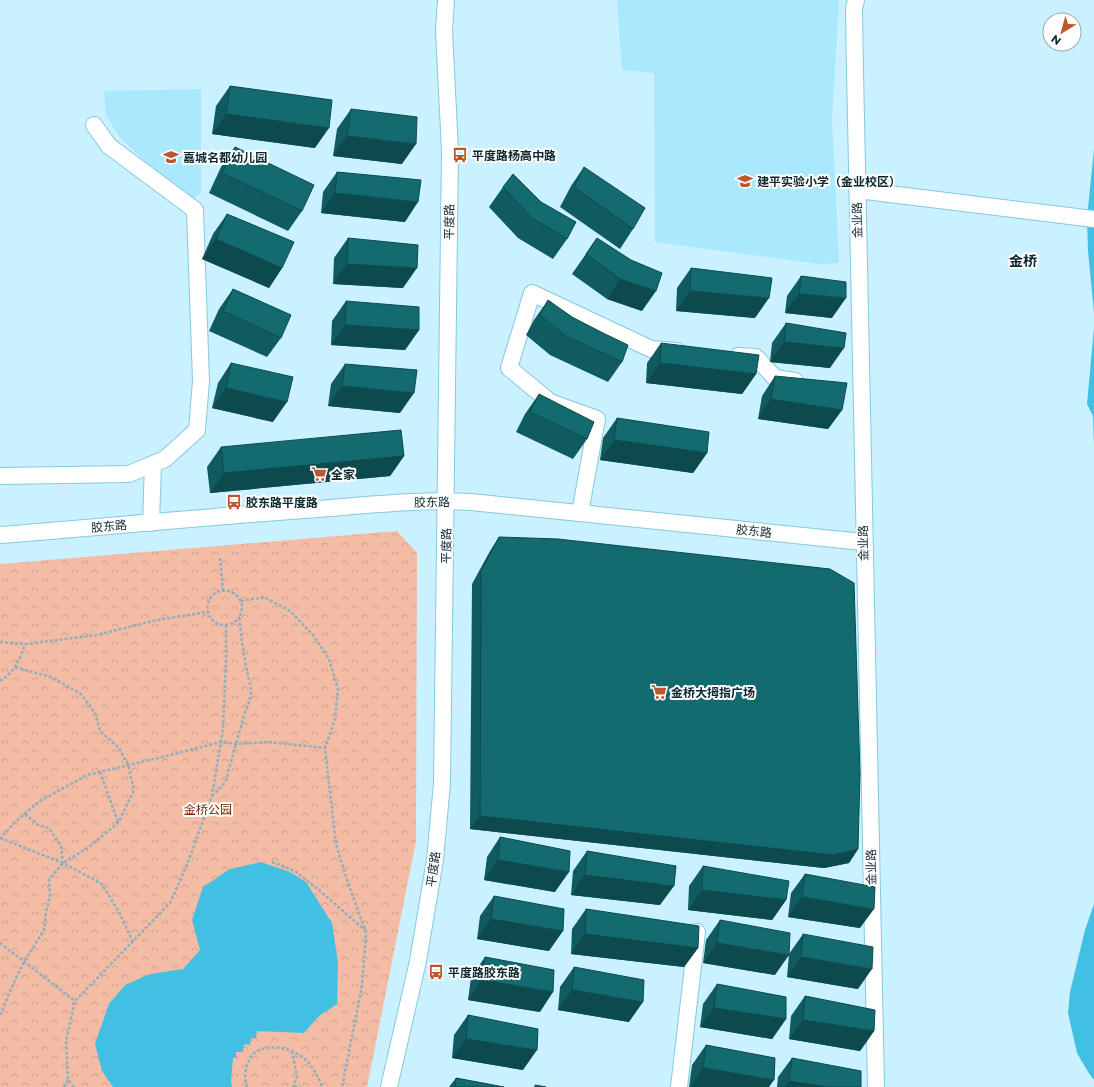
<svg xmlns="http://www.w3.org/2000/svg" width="1094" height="1087" font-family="Montserrat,'Noto Sans SC',sans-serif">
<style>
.built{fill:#aae8fd}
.park{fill:url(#park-crowns)}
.water{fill:#42c0e4}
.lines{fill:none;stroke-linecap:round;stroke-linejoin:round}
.minor-casing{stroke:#85c9e0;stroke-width:18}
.path{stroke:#8cb0bd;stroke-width:2.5;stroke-dasharray:3 2;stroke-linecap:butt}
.minor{stroke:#fff;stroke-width:16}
.wall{fill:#105b5f}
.shaded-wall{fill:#0d4a4e}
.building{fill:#136a6f;stroke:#0d4a4e}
.labels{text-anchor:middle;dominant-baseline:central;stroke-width:4;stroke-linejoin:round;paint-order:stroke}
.poi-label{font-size:12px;font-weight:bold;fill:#0b2831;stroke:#fff;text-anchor:start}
.street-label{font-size:12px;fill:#0b2831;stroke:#fff}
.park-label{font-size:12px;fill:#762700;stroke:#fff}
.quarter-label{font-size:14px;font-weight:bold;fill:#0b2831;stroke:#fff}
</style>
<defs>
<pattern id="park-crowns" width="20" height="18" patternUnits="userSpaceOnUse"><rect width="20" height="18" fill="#f4bba5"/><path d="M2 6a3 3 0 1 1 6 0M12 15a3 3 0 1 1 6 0" fill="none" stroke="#d0a18e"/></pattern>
</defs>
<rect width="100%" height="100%" fill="#c9f1ff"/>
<!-- built -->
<g class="built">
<polygon points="617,0 839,0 832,120 839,263 819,264 655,242 654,73 622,70"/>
<polygon points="201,89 201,193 193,199 161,176 120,138 106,115 104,91"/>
</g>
<!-- park -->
<polygon class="park" points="397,531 417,553 416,841 367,1087 0,1087 0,564"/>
<!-- water -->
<g class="water">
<polygon points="1094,149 1094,312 1088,251 1087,218"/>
<polygon points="1094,328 1094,446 1093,416 1087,404"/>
<polygon points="261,862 290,872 306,882 332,923 338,963 337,1004 319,1016 304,1033 257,1031 256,1038 251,1038 250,1045 244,1044 243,1052 236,1052 236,1058 233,1058 231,1081 232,1087 113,1087 102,1071 95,1044 109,1004 125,985 150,974 183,969 200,950 192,920 203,887 230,869"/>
<polygon points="1094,904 1094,1080 1088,1072 1077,1053 1068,1013 1070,992 1085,930"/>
</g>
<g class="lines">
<defs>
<g id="minor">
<path d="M 856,0 L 854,8 C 859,368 867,728 876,1087"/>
<polyline points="857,190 1094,219"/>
<polyline points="738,356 756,357 775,378 795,381"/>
<polyline points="0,476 129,474 165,459 197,430 201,381 195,210 109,146 94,125"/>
<polyline points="580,513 597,419 550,402 509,368 532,293 651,349 677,351"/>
<polyline points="151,523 153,464"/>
<path d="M 0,535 C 102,527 203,517 305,510 C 360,506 416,499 471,502 L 863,542"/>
<polyline points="389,1087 418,961 435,860 442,783 450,151 444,31 446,0"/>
<polyline points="679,1087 697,932"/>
</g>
</defs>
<!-- minor casing -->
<use href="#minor" class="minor-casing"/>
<!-- path -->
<g class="path">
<polyline points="220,558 223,591"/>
<polyline points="241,601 264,597 290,611 313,635 329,659 338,689 335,719 325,748 336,844 348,883 366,932 362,986 342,1087"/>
<polyline points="0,642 25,644 97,635 157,620 208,612"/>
<path d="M 0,681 C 14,673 20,659 25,644"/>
<polyline points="100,772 118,822"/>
<path d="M 212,796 C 216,792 222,787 225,782 C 228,776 229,767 232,759 C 236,743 241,726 246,710 C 248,704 251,698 251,692 C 251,685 248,678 247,671 C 244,656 242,642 240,626 C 240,624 239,620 240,617 C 241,610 244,607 240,600 C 235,590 220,587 212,596 C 197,613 221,638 240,617"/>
<polyline points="25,814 38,825 49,828 61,846 63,863"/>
<polyline points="0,838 63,863 102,884 120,914 133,942"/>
<polyline points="0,839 16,821 40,801 87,775 171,755 221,742 236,744 268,742 325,748"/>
<polyline points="272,862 295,871 319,890 366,931"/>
<polyline points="0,943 75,1001"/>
<polyline points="0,1015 15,980 24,962 44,930 46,912 50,895 49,879 63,863 89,847 118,823 134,790 128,765 119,748 100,731 95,713 81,694 51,677 14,667"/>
<polyline points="292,1051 297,1076 293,1087"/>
<polyline points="294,1086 300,1087"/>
<polyline points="64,1087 68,1080"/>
<polyline points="74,1087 68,1080 66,1041 75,1001 170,903 187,865 212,796 223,729 226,660 226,625"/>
<path d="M 247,1087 C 244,1079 245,1070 248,1063 C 249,1060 250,1057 252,1055 C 266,1041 293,1048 306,1060 C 313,1067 319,1078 322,1087"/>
</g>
<!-- minor -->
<use href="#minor" class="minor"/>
</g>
<!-- wall -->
<g class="wall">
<polygon points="230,86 315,148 212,134 216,106"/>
<polygon points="351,109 402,164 333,156 337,129"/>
<polygon points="235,147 302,211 288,231 209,193 221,167"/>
<polygon points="584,167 633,229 620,249 560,207 571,186"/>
<polygon points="337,172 405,222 321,213 323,192"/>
<polygon points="503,187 567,239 553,259 518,238 489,207"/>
<polygon points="227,214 282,268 269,288 202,259 213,234"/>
<polygon points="348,238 403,288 333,284 334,258"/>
<polygon points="597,238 642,311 607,299 572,274"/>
<polygon points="691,268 755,318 676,311 677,288"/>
<polygon points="801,276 832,318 785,313 787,296"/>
<polygon points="233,289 281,338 267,357 209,331 219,309"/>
<polygon points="548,300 622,362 608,382 550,355 526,335 534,320"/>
<polygon points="346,301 419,330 405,350 331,345 332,321"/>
<polygon points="786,323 830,368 770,362 772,343"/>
<polygon points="661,343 756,374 742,394 646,383 647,363"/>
<polygon points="231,363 273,422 212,408 218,383"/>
<polygon points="345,364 400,413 328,406 331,384"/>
<polygon points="775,376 842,410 828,429 758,419 762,396"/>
<polygon points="539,394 587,439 573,459 516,432 525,414"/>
<polygon points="617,418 707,453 693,473 600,460 603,438"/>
<polygon points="221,447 404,456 390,476 210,493 207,467"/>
<polygon points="499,537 858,849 849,863 824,868 470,829 472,584 490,551"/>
<polygon points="500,837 555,892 484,880 487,857"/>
<polygon points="587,851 660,905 571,895 573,871"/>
<polygon points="703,866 786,900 772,920 688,910 689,886"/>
<polygon points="805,874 860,928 788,917 791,893"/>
<polygon points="494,896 549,951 477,939 480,916"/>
<polygon points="586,909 698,948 684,967 571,954 572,929"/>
<polygon points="720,920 775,975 703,963 706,940"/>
<polygon points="803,934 858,989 787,977 789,954"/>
<polygon points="485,957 540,1012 468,1000 471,977"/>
<polygon points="574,967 629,1022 558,1010 560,987"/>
<polygon points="717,984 786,1019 772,1039 700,1027 703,1004"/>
<polygon points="805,996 874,1031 860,1051 789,1039 791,1016"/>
<polygon points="468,1015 523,1070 452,1058 454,1035"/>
<polygon points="706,1045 769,1087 689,1087 692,1065"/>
<polygon points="792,1058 861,1087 777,1087 778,1077"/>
<polygon points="456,1078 504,1087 449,1087"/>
</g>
<!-- shaded-wall -->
<g class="shaded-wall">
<polygon points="226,114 329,128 315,148 212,134"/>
<polygon points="347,136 416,144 402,164 333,156"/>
<polygon points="335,193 418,202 405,222 321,213"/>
<polygon points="216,239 282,268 269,288 202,259"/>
<polygon points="347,264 417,268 403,288 333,284"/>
<polygon points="620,279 656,291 642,311 607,299"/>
<polygon points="690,291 769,298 755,318 676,311"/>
<polygon points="799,294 846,298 832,318 785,313"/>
<polygon points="345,325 419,330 405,350 331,345"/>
<polygon points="784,342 844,348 830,368 770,362"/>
<polygon points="660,363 756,374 742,394 646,383"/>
<polygon points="342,386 414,393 400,413 328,406"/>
<polygon points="226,388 287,402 273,422 212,408"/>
<polygon points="771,399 842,410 828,429 758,419"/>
<polygon points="614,440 707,453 693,473 600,460"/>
<polygon points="404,456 390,476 210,493 224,473"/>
<polygon points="480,816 858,849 849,863 824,868 470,829"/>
<polygon points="498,860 569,872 555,892 484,880"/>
<polygon points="585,875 674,886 660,905 571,895"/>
<polygon points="702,890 786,900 772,920 688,910"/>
<polygon points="802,897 874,909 860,928 788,917"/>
<polygon points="491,919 563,931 549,951 477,939"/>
<polygon points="585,934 698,948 684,967 571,954"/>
<polygon points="717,943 789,955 775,975 703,963"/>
<polygon points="801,957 872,969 858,989 787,977"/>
<polygon points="482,980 553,992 540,1012 468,1000"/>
<polygon points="572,990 643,1002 629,1022 558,1010"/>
<polygon points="714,1008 786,1019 772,1039 700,1027"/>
<polygon points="803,1020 874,1031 860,1051 789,1039"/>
<polygon points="466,1039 537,1050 523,1070 452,1058"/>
<polygon points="703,1068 774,1080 769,1087 690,1087"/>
<polygon points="789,1081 827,1087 785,1087"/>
</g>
<!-- building -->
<g class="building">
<polygon points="230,86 332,100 329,128 226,114"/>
<polygon points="351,109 417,117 416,144 347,136"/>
<polygon points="235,147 314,185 302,211 222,173"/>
<polygon points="584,167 645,208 633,229 574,187"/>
<polygon points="337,172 421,180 418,202 335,193"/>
<polygon points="513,174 541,202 576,222 567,239 532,218 503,187"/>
<polygon points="227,214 294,242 282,268 216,239"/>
<polygon points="348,238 418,245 417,268 347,264"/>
<polygon points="597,238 631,260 662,273 656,291 620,279 586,254"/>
<polygon points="691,268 772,278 769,298 690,291"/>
<polygon points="801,276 846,282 846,298 799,294"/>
<polygon points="233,289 291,315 281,338 223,311"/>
<polygon points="548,300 572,317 603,333 628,345 622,362 564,335 540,315"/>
<polygon points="346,301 419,307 419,330 345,325"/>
<polygon points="786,323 846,333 844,348 784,342"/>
<polygon points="661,343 759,355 756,374 660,363"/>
<polygon points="231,363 293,377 287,402 226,388"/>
<polygon points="345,364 417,370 414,393 342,386"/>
<polygon points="775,376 847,383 842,410 771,399"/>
<polygon points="539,394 594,422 587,439 530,412"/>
<polygon points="617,418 709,432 707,453 614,440"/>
<polygon points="401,430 404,456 224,473 221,447"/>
<polygon points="499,537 558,539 830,569 854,583 860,774 858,849 833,855 480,816 481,571"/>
<polygon points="500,837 570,851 569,872 498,860"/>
<polygon points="587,851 676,866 674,886 585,875"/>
<polygon points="703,866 789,881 786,900 702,890"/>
<polygon points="805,874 875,887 874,909 802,897"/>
<polygon points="494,896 564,909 563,931 491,919"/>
<polygon points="586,909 699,926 698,948 585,934"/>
<polygon points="720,920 790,933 789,955 717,943"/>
<polygon points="803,934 873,947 872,969 801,957"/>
<polygon points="485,957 554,970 553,992 482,980"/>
<polygon points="574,967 644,980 643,1002 572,990"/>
<polygon points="717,984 786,997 786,1019 714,1008"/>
<polygon points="805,996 875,1010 874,1031 803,1020"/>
<polygon points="468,1015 538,1029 537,1050 466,1039"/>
<polygon points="706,1045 775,1058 774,1080 703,1068"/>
<polygon points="792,1058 861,1071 861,1087 827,1087 789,1081"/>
<polygon points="456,1078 504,1087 455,1087"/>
<polygon points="535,1085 546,1087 535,1087"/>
</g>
<!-- icons -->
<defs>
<symbol id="bus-bare" viewBox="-9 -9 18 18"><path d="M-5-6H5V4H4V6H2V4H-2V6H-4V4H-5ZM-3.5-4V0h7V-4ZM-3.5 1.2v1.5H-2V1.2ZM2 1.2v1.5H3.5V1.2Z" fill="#bd562c" stroke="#fff" stroke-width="2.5" paint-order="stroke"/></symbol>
<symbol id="school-bare" viewBox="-9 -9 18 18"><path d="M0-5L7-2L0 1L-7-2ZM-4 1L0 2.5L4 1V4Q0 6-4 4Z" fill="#bd562c" stroke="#fff" stroke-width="2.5" paint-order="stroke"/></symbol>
<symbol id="supermarket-bare" viewBox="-9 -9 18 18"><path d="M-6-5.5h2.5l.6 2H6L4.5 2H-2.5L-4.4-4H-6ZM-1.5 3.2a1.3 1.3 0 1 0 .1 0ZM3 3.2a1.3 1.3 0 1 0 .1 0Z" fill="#bd562c" stroke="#fff" stroke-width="2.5" paint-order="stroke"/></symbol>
</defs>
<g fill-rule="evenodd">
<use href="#bus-bare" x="449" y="144" width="22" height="22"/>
<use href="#school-bare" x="160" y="146" width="22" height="22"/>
<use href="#school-bare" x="734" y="170" width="22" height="22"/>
<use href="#supermarket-bare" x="308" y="463" width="22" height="22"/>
<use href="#bus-bare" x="223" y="491" width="22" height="22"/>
<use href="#supermarket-bare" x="648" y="681" width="22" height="22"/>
<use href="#bus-bare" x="425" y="961" width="22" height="22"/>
</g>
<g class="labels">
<!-- poi labels -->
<g class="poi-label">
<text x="472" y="155">平度路杨高中路</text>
<text x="183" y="157">嘉城名都幼儿园</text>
<text x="757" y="181">建平实验小学（金业校区）</text>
<text x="331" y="474">全家</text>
<text x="246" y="502">胶东路平度路</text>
<text x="671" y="692">金桥大拇指广场</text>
<text x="448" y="972">平度路胶东路</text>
</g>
<!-- street labels -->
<g class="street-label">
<text transform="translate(857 220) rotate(-91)">金业路</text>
<text transform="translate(449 222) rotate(-89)">平度路</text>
<text transform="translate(432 502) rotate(-1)">胶东路</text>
<text transform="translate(109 526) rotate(-5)">胶东路</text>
<text transform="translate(754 531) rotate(6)">胶东路</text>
<text transform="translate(863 543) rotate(-91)">金业路</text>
<text transform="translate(446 546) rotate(-89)">平度路</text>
<text transform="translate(871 867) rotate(-91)">金业路</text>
<text transform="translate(433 869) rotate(-82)">平度路</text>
</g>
<!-- park labels -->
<g class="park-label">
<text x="208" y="809">金桥公园</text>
</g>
<!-- quarter labels -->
<g class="quarter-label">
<text x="1023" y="261">金桥</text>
</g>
</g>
<!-- north arrow -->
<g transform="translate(1062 32) rotate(217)"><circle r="19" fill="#ffffff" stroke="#9da9ad"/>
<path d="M0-3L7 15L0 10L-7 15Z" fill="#bd562c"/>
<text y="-6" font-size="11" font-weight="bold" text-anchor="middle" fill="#0b2831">N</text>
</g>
</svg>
